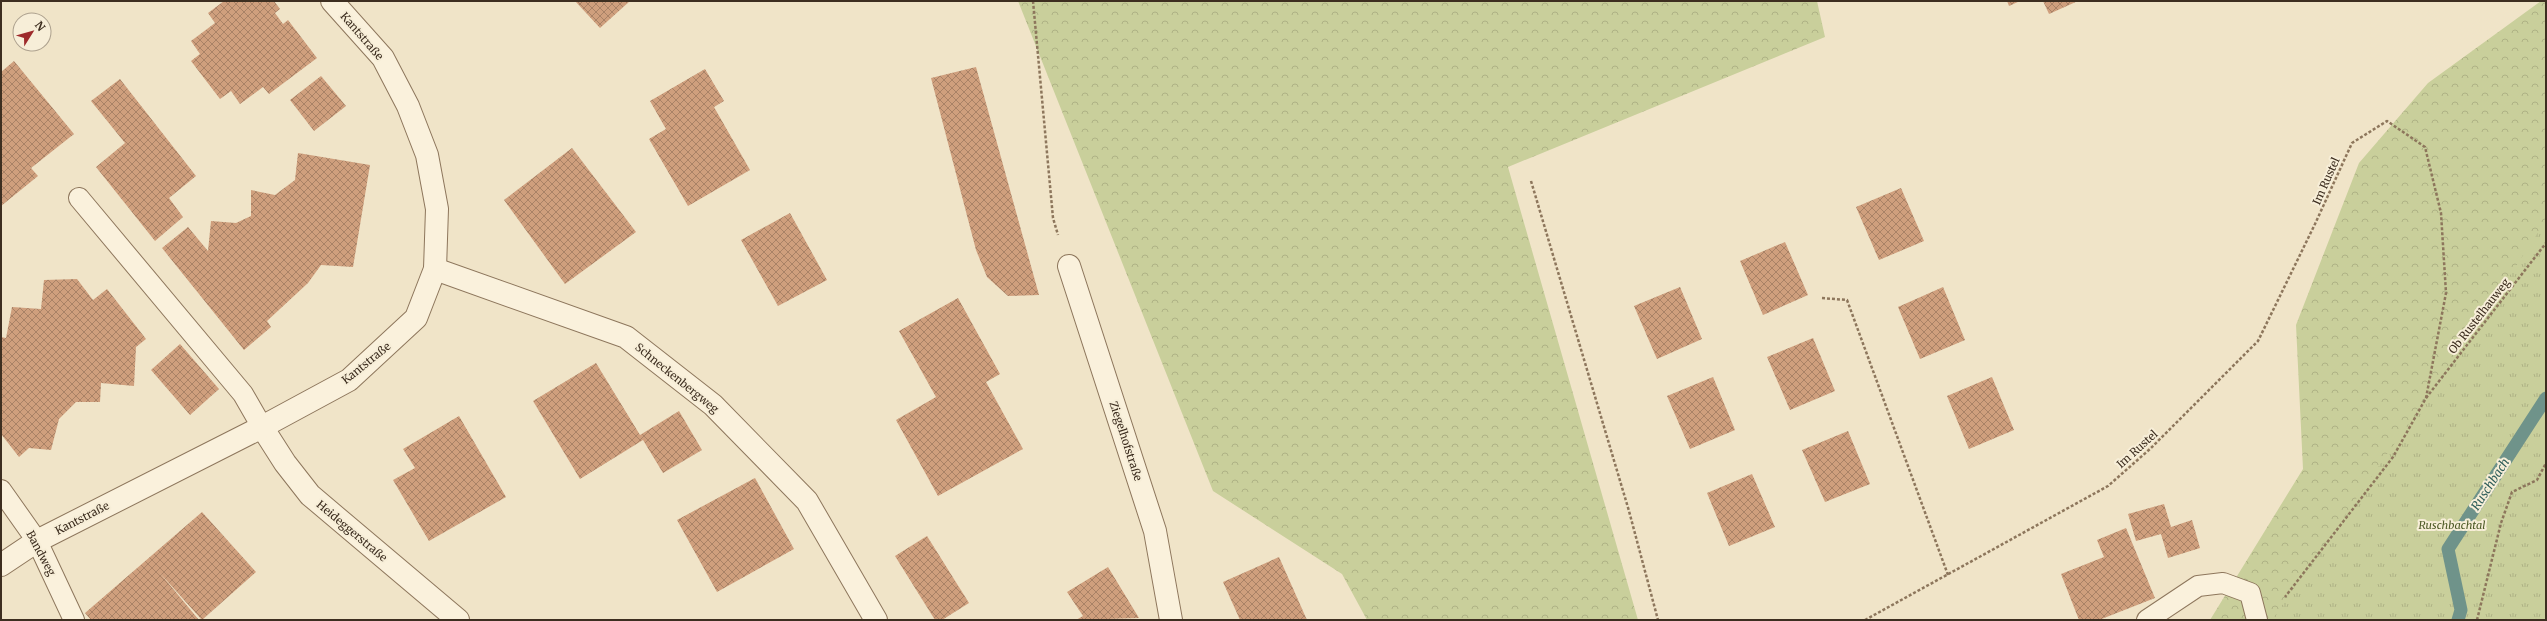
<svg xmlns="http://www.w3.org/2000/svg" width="2547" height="621" font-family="Merriweather,serif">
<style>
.forest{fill:url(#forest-crowns)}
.park{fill:url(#park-tufts)}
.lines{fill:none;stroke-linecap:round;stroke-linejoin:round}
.stream{stroke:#6f938a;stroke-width:13}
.building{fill:url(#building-cross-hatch)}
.lane-casing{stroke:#8d765c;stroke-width:22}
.street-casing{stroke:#8d765c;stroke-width:24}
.path{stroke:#8d765c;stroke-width:2.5;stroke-dasharray:3 2;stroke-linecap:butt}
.lane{stroke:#faf1dc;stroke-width:20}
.street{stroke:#faf1dc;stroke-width:22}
.labels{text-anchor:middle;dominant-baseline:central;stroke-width:4;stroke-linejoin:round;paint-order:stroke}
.street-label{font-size:11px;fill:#3d2e20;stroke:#f7eed8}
.park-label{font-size:11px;font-style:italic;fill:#4d5a26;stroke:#f7eed8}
.water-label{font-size:12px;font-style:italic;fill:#2f5d5a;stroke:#f7eed8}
</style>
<defs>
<pattern id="forest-crowns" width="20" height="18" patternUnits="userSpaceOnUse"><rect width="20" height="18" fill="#c9cf9b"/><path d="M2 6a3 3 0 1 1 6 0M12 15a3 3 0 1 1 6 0" fill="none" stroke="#aeb285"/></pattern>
<pattern id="park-tufts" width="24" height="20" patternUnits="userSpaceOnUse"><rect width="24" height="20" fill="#c9cf9b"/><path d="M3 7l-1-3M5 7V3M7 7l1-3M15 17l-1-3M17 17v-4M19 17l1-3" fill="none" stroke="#aeb285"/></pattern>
<pattern id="building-cross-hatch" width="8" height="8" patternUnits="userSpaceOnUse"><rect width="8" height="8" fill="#cf9f7d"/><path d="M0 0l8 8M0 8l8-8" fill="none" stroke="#a98266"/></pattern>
</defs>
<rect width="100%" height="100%" fill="#f0e4c8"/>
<!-- forest -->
<g class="forest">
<polygon points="1018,1 1817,1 1825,37 1508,167 1638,620 1367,620 1342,574 1213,491"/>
<polygon points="2541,1 2546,1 2546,620 2210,620 2303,469 2296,325 2359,163 2428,83"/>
</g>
<!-- park -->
<polygon class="park" points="2546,220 2546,620 2272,620 2492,303"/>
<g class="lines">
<!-- stream -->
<polyline class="stream" points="2458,620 2461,610 2448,549 2546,398"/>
</g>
<!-- building -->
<g class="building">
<polygon points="224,1 274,1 280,9 275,13 283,24 288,20 317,58 269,94 263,87 240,104 231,91 220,99 191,61 200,54 191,41 215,23 208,13"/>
<polygon points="575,1 630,1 600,28"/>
<polygon points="2007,1 2020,1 2009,6"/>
<polygon points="2043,1 2078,1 2049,14"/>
<polygon points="14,61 74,134 31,168 38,176 1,206 1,72"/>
<polygon points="976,67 1039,295 1008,296 987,277 976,250 931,78"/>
<polygon points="705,69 724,101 714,107 750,170 688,206 649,139 666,129 650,101"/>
<polygon points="321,76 346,106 314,131 290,100"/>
<polygon points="120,79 196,176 169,198 183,217 155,241 96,167 125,143 91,101"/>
<polygon points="572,148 636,232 565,284 504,200"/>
<polygon points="298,153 370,165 353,267 321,265 308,283 267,321 271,327 244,350 162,248 188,227 208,251 211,221 236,223 251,216 251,190 275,195 295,180"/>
<polygon points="1901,188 1924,241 1879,260 1856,207"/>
<polygon points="790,213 827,280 778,306 741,240"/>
<polygon points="1785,242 1808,295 1763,315 1740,261"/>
<polygon points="77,279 93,300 107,289 146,339 136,347 134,386 101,383 100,402 76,402 59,419 51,450 29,448 19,457 1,434 1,337 6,338 12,307 41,309 44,280"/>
<polygon points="1680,287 1702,339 1657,359 1634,306"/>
<polygon points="1943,287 1965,340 1920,359 1898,307"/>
<polygon points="958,298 1000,374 986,382 1023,449 938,496 896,420 936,397 899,331"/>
<polygon points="1813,338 1835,391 1790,410 1767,357"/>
<polygon points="180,344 219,389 190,415 151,370"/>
<polygon points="596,363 640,435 679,411 702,450 663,473 643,440 580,479 533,401"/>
<polygon points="1713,377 1735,430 1690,449 1667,396"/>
<polygon points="1992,377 2014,430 1969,449 1947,396"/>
<polygon points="459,416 506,497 429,541 393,480 415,468 403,449"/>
<polygon points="1848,431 1870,484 1825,502 1802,450"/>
<polygon points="1752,474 1775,527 1729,546 1707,493"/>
<polygon points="755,478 794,549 717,592 677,520"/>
<polygon points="2164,504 2171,527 2192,520 2200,548 2168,558 2161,534 2136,541 2128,514"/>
<polygon points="202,512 256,572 202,620 159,572 199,620 91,620 85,613"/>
<polygon points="2126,528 2155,598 2099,620 2079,620 2061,574 2104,557 2097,540"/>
<polygon points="927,536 969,603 942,620 935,620 895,556"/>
<polygon points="1279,557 1307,620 1240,620 1223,582"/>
<polygon points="1108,567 1139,618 1076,620 1083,616 1067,592"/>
</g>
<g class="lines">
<defs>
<g id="lane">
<polyline points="79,198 243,394 262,427"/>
<polyline points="1,490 37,541 74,620"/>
<polyline points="2147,620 2198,586 2223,583 2250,593 2257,620"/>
</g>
<g id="street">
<polyline points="1069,266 1155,531 1171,620"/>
<polyline points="435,269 626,337 713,405 807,501 876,620"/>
<polyline points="262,427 285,463 310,495 458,620"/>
<polyline points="1,565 37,541 262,427 349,380 416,318 435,269 437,209 427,155 408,106 383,58 332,1"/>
</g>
</defs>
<!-- lane casing -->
<use href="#lane" class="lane-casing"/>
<!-- street casing -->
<use href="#street" class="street-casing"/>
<!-- path -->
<g class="path">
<polyline points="1033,1 1053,218 1058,235"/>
<polyline points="1531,181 1629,511 1658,620"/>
<polyline points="1822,298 1847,300 1948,575"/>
<polyline points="2426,398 2546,243"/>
<polyline points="1865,620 2108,486 2150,449 2258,341 2315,224 2352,143 2387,121 2425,147 2441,213 2446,293 2426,398 2393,457 2285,597"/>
<polyline points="2477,620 2501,523 2512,492 2537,480 2546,463"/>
</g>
<!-- lane -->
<use href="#lane" class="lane"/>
<!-- street -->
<use href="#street" class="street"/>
</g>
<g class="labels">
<!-- street labels -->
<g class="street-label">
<text transform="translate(362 36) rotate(49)">Kantstraße</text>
<text transform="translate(2326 181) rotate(-66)">Im Rustel</text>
<text transform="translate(2479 316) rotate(-52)">Ob Rustelhauweg</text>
<text transform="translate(366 363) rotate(-39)">Kantstraße</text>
<text transform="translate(677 378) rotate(39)">Schneckenbergweg</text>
<text transform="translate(1126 441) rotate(72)">Ziegelhofstraße</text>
<text transform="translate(2137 449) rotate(-42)">Im Rustel</text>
<text transform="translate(82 518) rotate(-27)">Kantstraße</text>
<text transform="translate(352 531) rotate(40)">Heideggerstraße</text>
<text transform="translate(41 553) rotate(62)">Bandweg</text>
</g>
<!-- park labels -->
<g class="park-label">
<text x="2452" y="525">Ruschbachtal</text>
</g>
<!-- water labels -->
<g class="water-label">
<text transform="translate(2490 484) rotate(-57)">Ruschbach</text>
</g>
</g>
<!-- border -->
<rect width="2547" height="621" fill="none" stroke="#3d2e20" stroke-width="4"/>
<!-- north arrow -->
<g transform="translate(32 32) rotate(53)"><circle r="19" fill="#f7eed8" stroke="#ada18e"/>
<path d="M0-3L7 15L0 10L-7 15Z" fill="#9e2a2b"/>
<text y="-6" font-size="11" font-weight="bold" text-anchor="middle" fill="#3d2e20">N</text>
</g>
</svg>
